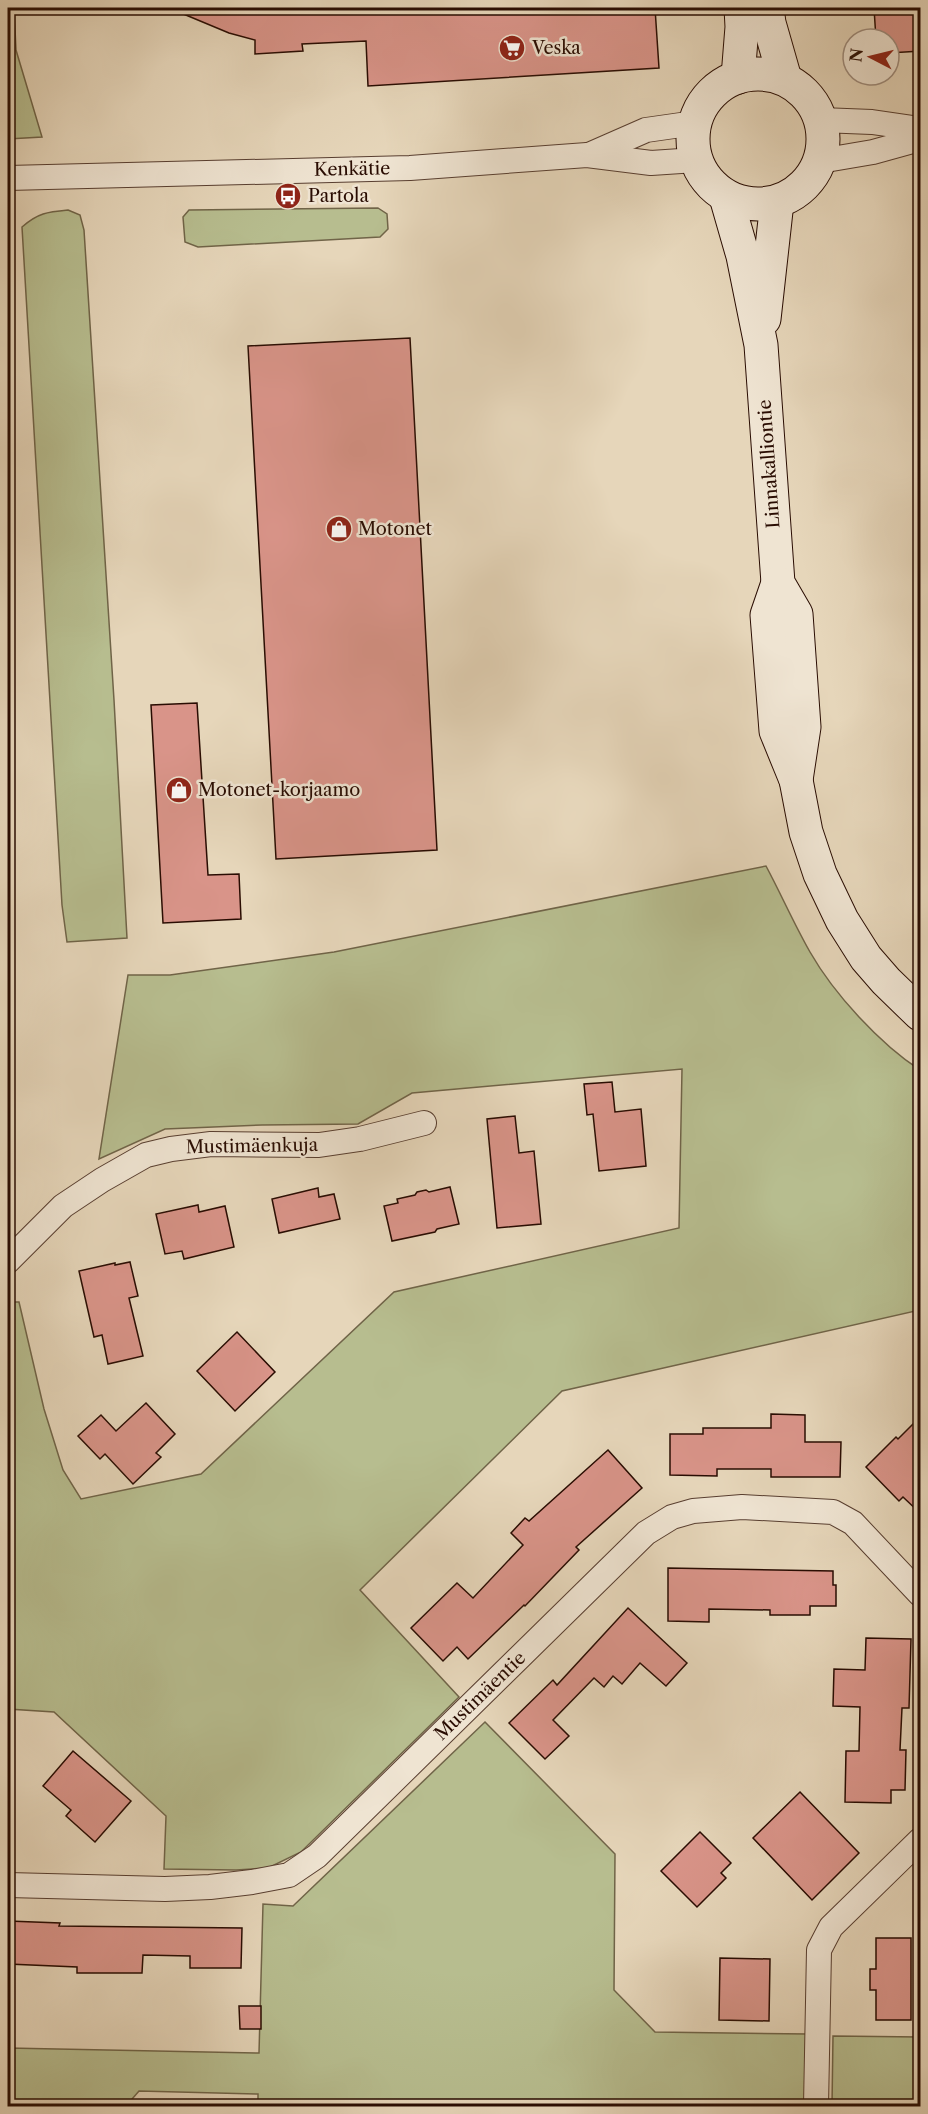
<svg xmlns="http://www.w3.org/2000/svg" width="928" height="2114" font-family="'Libre Caslon Text',serif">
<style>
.green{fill:#b7bd8f;stroke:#706448;stroke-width:1.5}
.building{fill:#d99489;stroke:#290c02;stroke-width:1.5}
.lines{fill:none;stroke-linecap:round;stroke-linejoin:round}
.street-casing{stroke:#583e30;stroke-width:26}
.secondary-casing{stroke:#290c02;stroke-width:35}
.street{stroke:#efe4d2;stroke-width:24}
.secondary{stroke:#efe4d2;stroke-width:33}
.labels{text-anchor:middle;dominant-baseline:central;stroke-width:5;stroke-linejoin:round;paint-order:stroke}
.poi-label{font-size:18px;fill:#290c02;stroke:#efe4d2;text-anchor:start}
.street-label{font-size:18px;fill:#290c02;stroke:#efe4d2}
</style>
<rect width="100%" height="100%" fill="#e6d6ba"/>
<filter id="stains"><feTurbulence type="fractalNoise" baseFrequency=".00333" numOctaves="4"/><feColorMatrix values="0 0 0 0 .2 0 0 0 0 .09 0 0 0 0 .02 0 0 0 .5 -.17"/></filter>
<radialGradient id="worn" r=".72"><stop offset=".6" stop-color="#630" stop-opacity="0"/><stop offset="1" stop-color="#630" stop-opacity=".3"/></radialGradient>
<!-- green -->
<g class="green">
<polygon points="8,8 14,8 16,50 42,137 8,139"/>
<polygon points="378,208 387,214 388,229 380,237 198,247 185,242 183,217 189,210"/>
<path d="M 68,210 L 80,215 L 84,230 L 114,700 L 127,938 L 67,942 L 62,905 L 22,227 C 38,213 47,212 68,210 Z"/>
<path d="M 766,866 C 781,894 794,924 810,952 C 834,994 880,1044 920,1070 L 920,1310 L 562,1391 L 360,1590 L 459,1697 L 301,1852 L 268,1868 L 236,1870 L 164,1869 L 166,1816 L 54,1712 L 8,1709 L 8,1302 L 19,1302 L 44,1409 L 63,1470 L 81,1499 L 201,1474 L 394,1292 L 679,1228 L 682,1069 L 412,1093 L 358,1124 L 262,1125 L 165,1129 L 99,1159 L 128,975 L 170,975 L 334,952 Z"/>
<polygon points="485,1722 615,1854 614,1990 655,2032 808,2034 807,2106 258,2106 258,2094 139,2091 126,2106 8,2106 8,2048 259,2053 263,1904 293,1906"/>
<polygon points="833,2036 920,2037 920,2106 832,2106"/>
</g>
<!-- building -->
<g class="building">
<polygon points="169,8 655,8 659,68 368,86 366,41 302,44 303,51 255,54 255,40 229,33"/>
<polygon points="874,8 921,8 921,51 889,53 889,39 876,39"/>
<polygon points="410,338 437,850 276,859 248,346"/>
<polygon points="197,703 208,875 239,874 241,919 163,923 151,705"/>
<polygon points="612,1082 615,1112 641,1109 646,1166 599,1171 593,1114 587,1115 584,1084"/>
<polygon points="515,1116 519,1153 534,1151 541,1224 497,1228 487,1119"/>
<polygon points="450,1187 459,1224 437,1229 435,1232 392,1241 384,1206 398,1203 397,1199 415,1195 417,1192 426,1190 429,1192"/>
<polygon points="318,1188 319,1197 334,1194 340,1219 279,1233 272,1199"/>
<polygon points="198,1205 199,1212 225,1206 234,1247 184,1259 182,1251 165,1254 156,1214"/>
<polygon points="130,1262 138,1296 129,1298 143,1356 108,1364 102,1335 94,1337 79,1271 115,1263 115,1265"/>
<polygon points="237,1332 275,1372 235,1411 197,1371"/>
<polygon points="146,1403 175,1434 156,1453 161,1457 133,1484 105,1454 100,1459 78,1436 101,1415 116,1431"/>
<polygon points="771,1414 805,1415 805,1442 841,1442 840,1477 771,1477 771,1469 717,1469 717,1476 670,1475 670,1434 703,1434 703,1428 771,1428"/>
<polygon points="921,1416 921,1514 903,1497 899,1501 866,1467 896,1437 898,1439"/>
<polygon points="608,1450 642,1488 576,1547 579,1550 525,1606 524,1605 468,1659 457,1647 443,1661 411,1628 457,1583 473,1598 523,1545 511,1533 525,1518 529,1521"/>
<polygon points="668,1568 833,1571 833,1585 836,1585 836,1606 810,1606 810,1615 770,1615 770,1610 709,1609 709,1622 668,1621"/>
<polygon points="628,1608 687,1663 666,1686 640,1663 622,1684 613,1676 604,1687 594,1678 553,1720 569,1736 545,1759 509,1723 553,1680 557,1685"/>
<polygon points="866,1638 911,1639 909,1708 902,1708 900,1750 906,1750 905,1790 891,1790 891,1803 845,1802 846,1751 859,1751 860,1707 833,1706 834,1669 865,1670"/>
<polygon points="73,1751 131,1801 95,1842 66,1816 71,1810 43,1786"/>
<polygon points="800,1792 859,1853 812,1900 753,1838"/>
<polygon points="700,1832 731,1863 721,1873 726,1878 697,1907 661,1871"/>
<polygon points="8,1921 60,1923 59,1926 242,1928 241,1968 190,1968 190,1956 143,1955 142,1973 77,1973 77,1967 8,1964"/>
<polygon points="876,1938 911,1938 911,2020 876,2020 876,1990 870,1990 870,1969 876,1969"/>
<polygon points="720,1958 770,1959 769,2021 719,2020"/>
<polygon points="239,2006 261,2006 261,2029 240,2029"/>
</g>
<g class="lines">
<defs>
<g id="street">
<polyline points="821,120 872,122 920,129"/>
<polyline points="589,155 646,130 695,123"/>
<polyline points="820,161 873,152 920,139"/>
<polyline points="8,178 410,168 587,155 651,163 696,160"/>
<polyline points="8,1261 63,1206 102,1180 146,1155 171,1149 211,1144 319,1145 360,1139 424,1123"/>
<polyline points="8,1885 165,1889 210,1887 252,1882 289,1875 317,1856 646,1533 672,1517 693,1511 742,1507 833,1512 853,1523 920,1594"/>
<polyline points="816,2106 819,1950 831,1927 920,1840"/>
</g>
<g id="secondary">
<polyline points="767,8 769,23 785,79"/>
<circle cx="758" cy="139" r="65"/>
<polyline points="738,77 742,27 741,8"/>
<polyline points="726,197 743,256 761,345 778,583 796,614 804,727 796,780"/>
<polyline points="764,319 777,202"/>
<polyline points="778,583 767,615 776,731 796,780 806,832 820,874 842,920 866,958 886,981 920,1014"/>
</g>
</defs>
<!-- street casing -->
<use href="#street" class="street-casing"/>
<!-- secondary casing -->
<use href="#secondary" class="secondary-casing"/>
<!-- street -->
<use href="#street" class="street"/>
<!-- secondary -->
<use href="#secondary" class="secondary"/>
</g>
<!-- icons -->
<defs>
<symbol id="supermarket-disc" viewBox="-11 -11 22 22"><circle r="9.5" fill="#8f2418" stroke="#efe4d2"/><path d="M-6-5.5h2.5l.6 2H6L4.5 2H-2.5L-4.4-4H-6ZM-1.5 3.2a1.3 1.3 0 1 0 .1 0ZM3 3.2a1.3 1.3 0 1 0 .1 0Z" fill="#fff"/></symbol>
<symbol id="bus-disc" viewBox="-11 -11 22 22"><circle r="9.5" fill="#8f2418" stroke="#efe4d2"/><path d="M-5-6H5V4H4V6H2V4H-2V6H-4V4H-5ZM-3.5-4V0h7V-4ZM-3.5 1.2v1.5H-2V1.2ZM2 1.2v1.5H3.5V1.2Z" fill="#fff"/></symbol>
<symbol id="shop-disc" viewBox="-11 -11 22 22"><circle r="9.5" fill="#8f2418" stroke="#efe4d2"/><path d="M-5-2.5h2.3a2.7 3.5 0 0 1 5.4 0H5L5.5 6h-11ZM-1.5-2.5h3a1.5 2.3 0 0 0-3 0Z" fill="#fff"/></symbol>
</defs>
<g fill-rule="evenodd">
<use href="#supermarket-disc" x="497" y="33" width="30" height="30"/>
<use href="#bus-disc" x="273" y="181" width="30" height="30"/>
<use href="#shop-disc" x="324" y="514" width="30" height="30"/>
<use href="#shop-disc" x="164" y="775" width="30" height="30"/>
</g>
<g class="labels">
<!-- poi labels -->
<g class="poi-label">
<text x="532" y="48">Veska</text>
<text x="308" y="196">Partola</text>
<text x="358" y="529">Motonet</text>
<text x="198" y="790">Motonet-korjaamo</text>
</g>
<!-- street labels -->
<g class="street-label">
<text transform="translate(352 169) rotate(-1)">Kenkätie</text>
<text transform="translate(769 464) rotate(-94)">Linnakalliontie</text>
<text transform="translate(252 1146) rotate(-1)">Mustimäenkuja</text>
<text transform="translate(480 1696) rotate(-44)">Mustimäentie</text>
</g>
</g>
<!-- margin -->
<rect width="928" height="2114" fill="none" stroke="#e6d6ba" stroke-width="30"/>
<rect x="9" y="9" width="910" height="2096" fill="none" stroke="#290c02" stroke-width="3"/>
<rect x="15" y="15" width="898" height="2084" fill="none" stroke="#290c02" stroke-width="1.5"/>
<!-- north arrow -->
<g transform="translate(871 57) rotate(277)"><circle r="28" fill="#efe4d2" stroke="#a08e7f" stroke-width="1.5"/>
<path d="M0-4.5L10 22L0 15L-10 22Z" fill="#8f2418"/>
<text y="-9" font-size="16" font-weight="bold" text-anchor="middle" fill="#290c02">N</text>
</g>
<rect width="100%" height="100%" filter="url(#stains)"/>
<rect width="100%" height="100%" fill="url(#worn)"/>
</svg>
